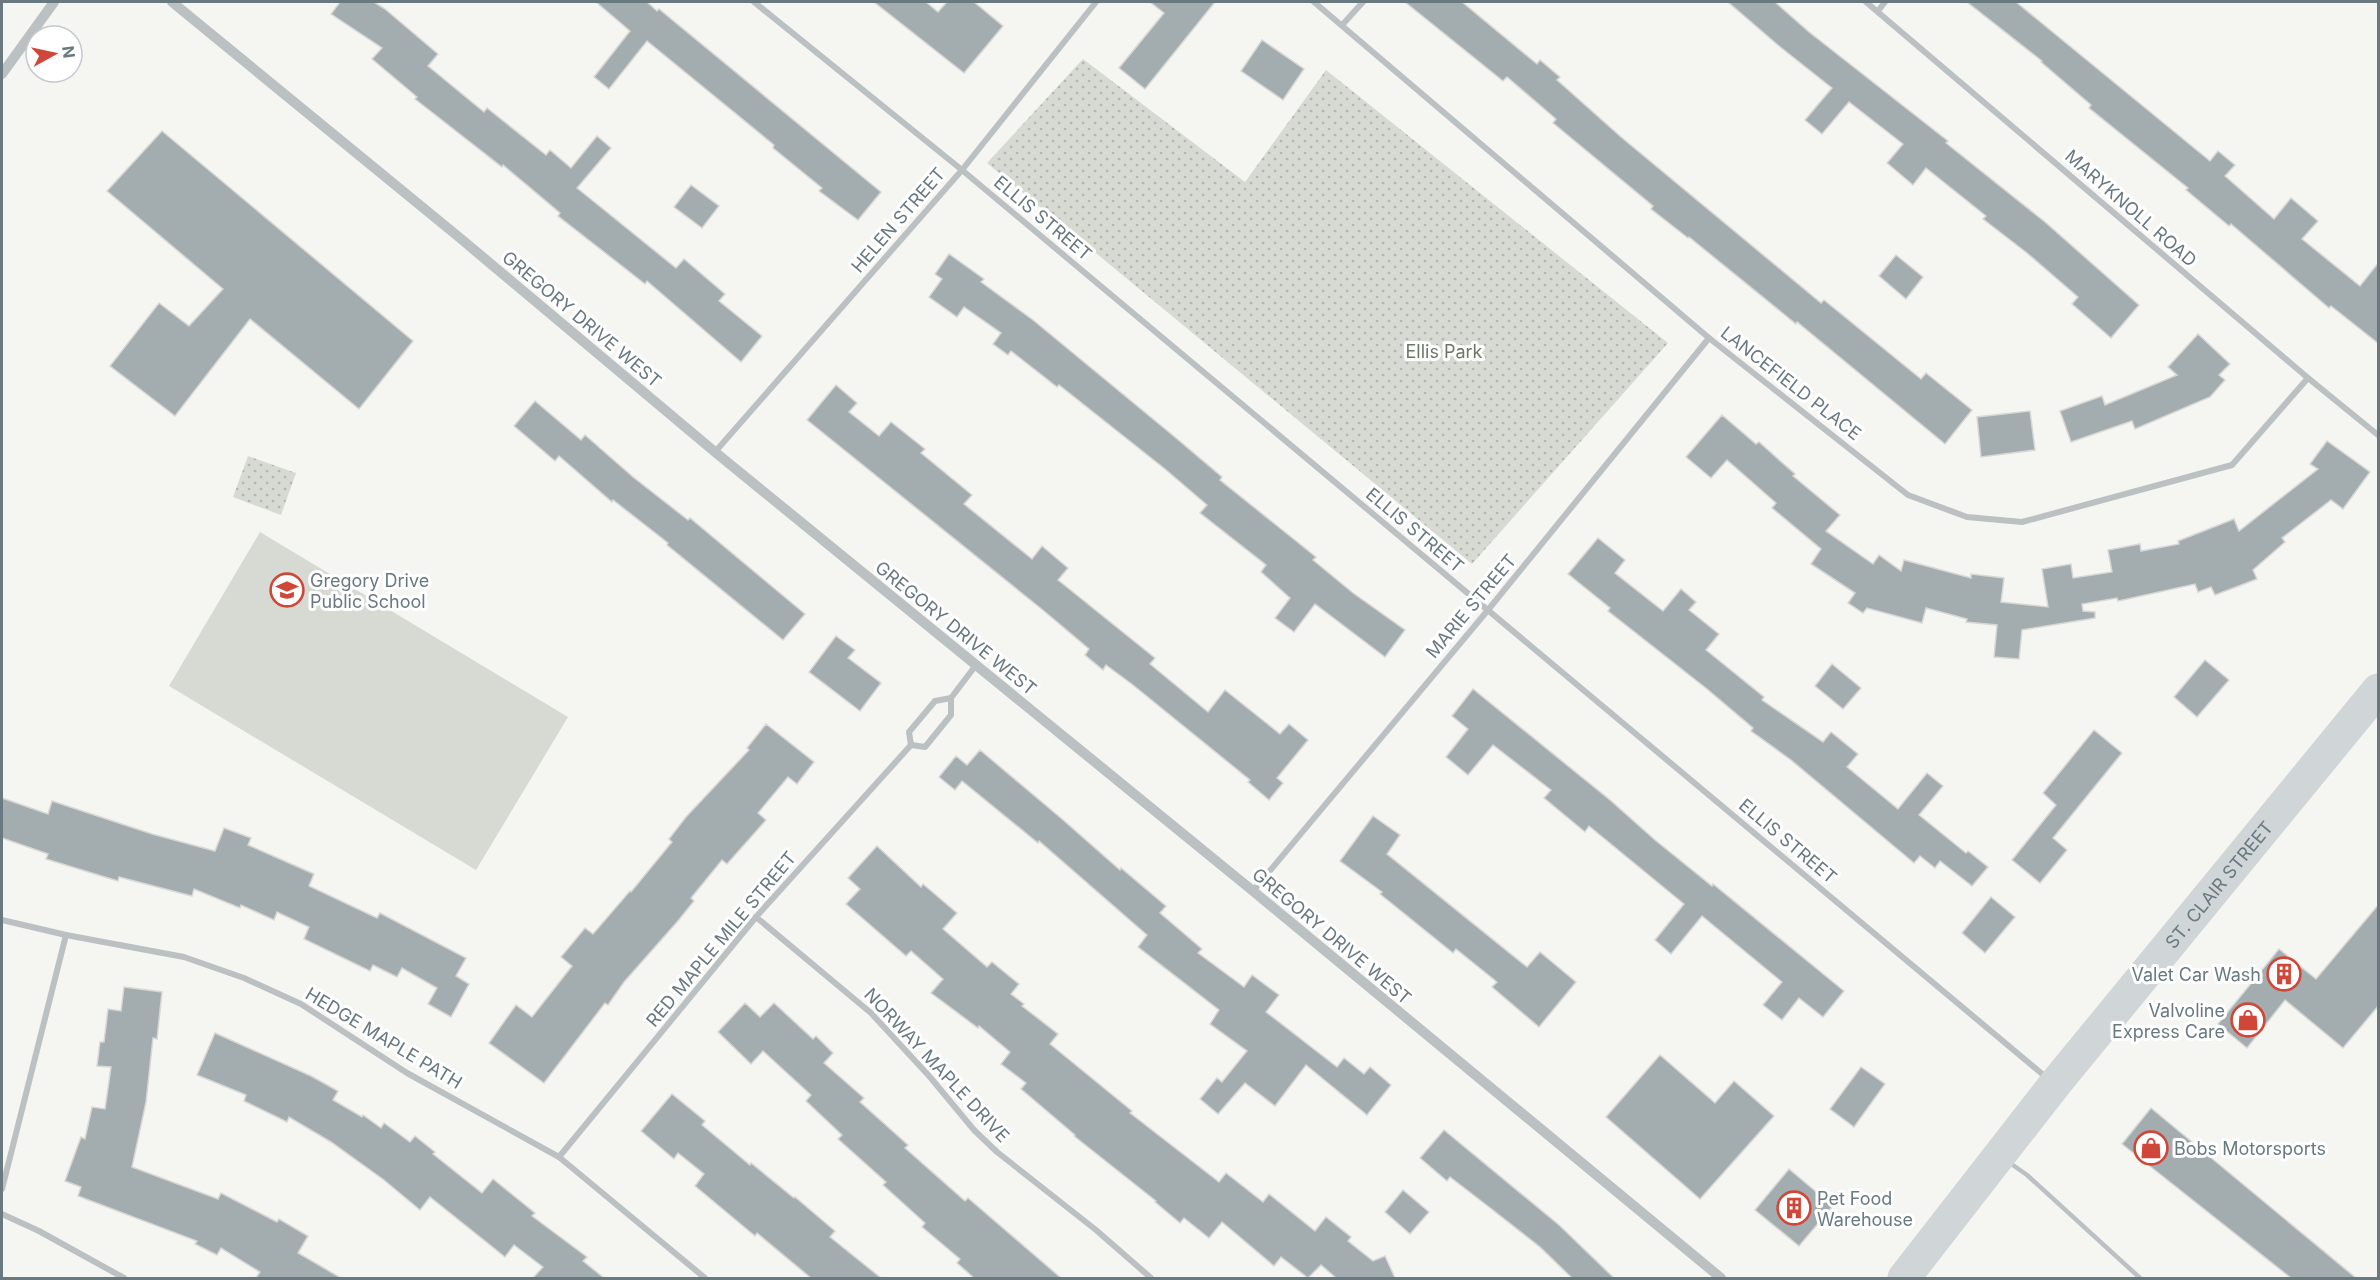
<svg xmlns="http://www.w3.org/2000/svg" width="2380" height="1280" font-family="Inter,sans-serif">
<style>
.park{fill:url(#park-dots)}
.pitch{fill:#d6dad2}
.building{fill:#a3acaf;stroke:#d7d7d5;stroke-width:1.5}
.lines{fill:none;stroke-linecap:round;stroke-linejoin:round}
.service{stroke:#bbc0c2;stroke-width:4.5}
.minor{stroke:#bbc0c2;stroke-width:6}
.tertiary{stroke:#bbc0c2;stroke-width:10}
.primary{stroke:#d0d5d7;stroke-width:33}
.labels{text-anchor:middle;dominant-baseline:central;stroke-width:6;stroke-linejoin:round;paint-order:stroke}
.street-label{font-size:18px;fill:#687980;stroke:#fff}
.park-label{font-size:18px;fill:#6c7866;stroke:#fff}
.poi-label{font-size:18px;fill:#687980;stroke:#fff;text-anchor:start}
</style>
<defs>
<pattern id="park-dots" width="8" height="8" patternUnits="userSpaceOnUse" patternTransform="scale(1.5)"><rect width="8" height="8" fill="#d6dad2"/><path d="M2 2h.1M6 6h.1" fill="none" stroke="#b1b6b0" stroke-width="1.8" stroke-linecap="round"/></pattern>
</defs>
<rect width="100%" height="100%" fill="#f5f5f2"/>
<!-- park -->
<g class="park">
<polygon points="1083,59 1245,182 1326,70 1668,343 1472,564 987,163"/>
<polygon points="248,456 296,473 281,515 233,497"/>
</g>
<!-- pitch -->
<polygon class="pitch" points="260,532 568,717 476,870 169,686"/>
<!-- building -->
<g class="building">
<polygon points="340,2 374,2 385,9 438,54 428,66 484,112 487,108 546,155 550,150 571,168 597,136 611,148 577,188 676,268 684,259 725,294 719,301 762,336 741,362 647,281 645,284 558,216 560,213 503,165 502,167 415,99 417,97 372,59 382,48 331,14"/>
<polygon points="596,2 647,2 657,11 659,9 881,192 858,220 819,191 822,188 773,148 774,145 647,41 609,89 594,77 630,31"/>
<polygon points="874,2 926,2 938,12 947,2 974,2 1003,26 964,73"/>
<polygon points="1150,2 1215,2 1145,89 1119,68 1164,13"/>
<polygon points="1405,2 1462,2 1537,64 1540,60 1560,77 1557,80 1621,137 1821,303 1824,300 1921,379 1926,373 1972,410 1945,444 1797,322 1796,324 1689,237 1688,238 1651,209 1653,206 1553,123 1556,119 1507,77 1503,81"/>
<polygon points="1728,2 1775,2 1809,32 1948,141 1946,143 2045,222 2139,305 2111,338 2072,304 2078,297 2027,253 1983,219 1986,216 1926,168 1913,185 1887,163 1903,144 1849,102 1822,134 1805,120 1832,88 1779,46"/>
<polygon points="1967,2 2016,2 2210,161 2218,151 2235,165 2225,176 2274,219 2291,198 2318,221 2302,239 2360,286 2379,262 2379,344 2331,306 2329,308 2231,224 2229,226 2186,190 2188,188 2089,108 2091,105 2041,62 2042,61"/>
<polygon points="1262,40 1304,69 1283,100 1241,71"/>
<polygon points="162,131 413,341 359,409 250,319 175,416 110,366 159,303 189,326 223,289 107,191"/>
<polygon points="691,185 719,206 702,228 674,207"/>
<polygon points="949,254 984,279 981,282 1033,320 1176,438 1222,477 1220,480 1316,557 1313,560 1353,593 1405,630 1385,657 1315,604 1294,632 1275,618 1290,598 1261,572 1266,565 1200,513 1207,505 1165,469 1059,385 1057,387 1011,351 1008,355 993,344 1001,333 964,307 957,317 929,297 942,279 935,274"/>
<polygon points="1896,255 1923,277 1906,299 1879,276"/>
<polygon points="2198,334 2230,364 2219,375 2225,380 2210,397 2135,429 2132,421 2071,442 2060,411 2102,396 2105,405 2177,375 2168,367"/>
<polygon points="836,385 857,403 849,412 879,436 891,422 925,449 921,453 972,495 964,504 1032,559 1042,546 1068,568 1058,580 1155,658 1150,664 1208,712 1225,690 1280,734 1289,724 1308,740 1277,778 1283,783 1269,800 1248,782 1250,780 1133,685 1106,665 1103,670 1085,655 1089,649 1044,611 807,420"/>
<polygon points="535,401 581,440 585,435 633,477 688,520 690,518 805,614 783,640 667,545 668,543 613,500 612,502 559,456 555,461 514,426"/>
<polygon points="2030,411 2035,450 1981,457 1977,417"/>
<polygon points="1722,415 1756,444 1759,442 1795,474 1793,476 1840,515 1826,531 1873,564 1879,555 1901,571 1904,560 1971,578 1971,574 2004,578 2001,602 2048,607 2042,569 2071,564 2073,578 2112,572 2108,550 2140,544 2141,551 2179,544 2178,541 2234,519 2239,531 2318,469 2310,464 2327,441 2370,472 2343,509 2331,500 2282,538 2285,542 2253,570 2257,579 2215,595 2211,587 2198,592 2195,584 2118,601 2117,598 2082,604 2083,611 2095,612 2095,618 2022,630 2019,659 1994,657 1997,625 1966,622 1967,619 1926,608 1922,623 1867,608 1863,613 1848,603 1855,593 1811,564 1821,549 1772,508 1776,503 1727,460 1711,478 1686,457"/>
<polygon points="1598,538 1625,560 1615,573 1663,611 1681,589 1696,602 1689,610 1719,634 1706,650 1764,697 1762,700 1823,742 1831,732 1858,754 1847,767 1898,809 1927,773 1943,786 1919,815 1966,853 1968,851 1988,867 1972,886 1940,861 1935,868 1920,856 1914,863 1791,760 1751,731 1753,728 1707,689 1608,611 1610,608 1568,574"/>
<polygon points="836,636 855,650 848,658 881,683 860,711 809,672"/>
<polygon points="2205,660 2229,680 2197,717 2174,697"/>
<polygon points="1832,664 1861,688 1843,709 1815,686"/>
<polygon points="1473,689 1610,800 1655,840 1712,886 1713,884 1844,991 1823,1017 1799,998 1782,1020 1763,1005 1782,982 1702,916 1671,954 1655,940 1684,904 1589,826 1585,832 1544,798 1551,790 1493,745 1468,775 1446,757 1468,729 1452,716"/>
<polygon points="766,724 814,762 797,784 788,777 758,813 766,820 727,864 722,860 691,898 694,901 677,922 624,982 608,1005 605,1003 544,1083 489,1043 516,1005 532,1017 572,966 561,957 585,928 593,934 630,891 631,892 672,842 669,839 686,817 749,750 747,748"/>
<polygon points="2094,730 2122,753 2053,838 2067,850 2040,883 2012,860 2056,805 2043,793"/>
<polygon points="980,750 1062,819 1120,870 1121,868 1166,906 1160,913 1202,949 1198,953 1244,987 1252,975 1279,995 1266,1012 1337,1067 1344,1058 1364,1074 1370,1067 1391,1085 1367,1115 1306,1065 1275,1106 1245,1083 1218,1114 1200,1099 1217,1078 1222,1082 1247,1051 1210,1024 1219,1010 1138,947 1147,935 1039,841 1038,843 962,781 955,790 939,777 956,756 967,765"/>
<polygon points="2,798 48,814 52,801 152,834 215,851 224,828 251,838 248,845 314,874 309,886 377,918 380,913 466,958 456,976 469,984 451,1017 428,1004 437,988 402,968 397,977 373,965 370,971 304,939 309,927 277,912 274,920 241,905 240,908 194,889 192,896 119,877 118,881 46,859 48,854 2,838"/>
<polygon points="1373,816 1400,835 1387,854 1527,967 1540,952 1576,982 1539,1027 1492,987 1497,982 1456,949 1453,953 1380,894 1382,892 1340,861"/>
<polygon points="877,846 921,887 923,884 957,913 943,929 987,967 992,962 1019,984 1011,994 1024,1004 1022,1006 1058,1034 1050,1044 1132,1111 1130,1113 1219,1182 1226,1173 1263,1202 1269,1194 1315,1231 1326,1217 1351,1237 1348,1241 1373,1261 1385,1256 1395,1278 1331,1278 1335,1277 1321,1265 1308,1278 1281,1257 1274,1266 1222,1222 1209,1238 1184,1218 1180,1223 1155,1202 1156,1201 1074,1136 1075,1135 1021,1089 1026,1083 1001,1064 1010,1052 979,1026 978,1028 931,993 943,979 911,951 906,956 846,904 860,889 848,878"/>
<polygon points="1991,897 2015,917 1985,953 1962,933"/>
<polygon points="2379,904 2379,1005 2343,1048 2285,1000 2247,1048 2218,1024 2279,949 2316,979"/>
<polygon points="124,987 162,992 157,1039 153,1038 146,1102 132,1167 218,1199 221,1193 277,1222 279,1219 308,1236 298,1253 341,1278 256,1278 260,1272 221,1248 217,1255 195,1244 197,1241 78,1196 81,1187 65,1181 81,1137 85,1139 92,1107 105,1109 111,1067 97,1066 100,1042 104,1042 108,1009 121,1011"/>
<polygon points="745,1003 760,1017 774,1003 813,1039 816,1036 833,1053 824,1063 864,1098 860,1102 908,1145 905,1148 965,1201 968,1198 1061,1278 974,1278 957,1263 960,1259 922,1227 925,1223 883,1185 886,1182 838,1139 842,1135 806,1101 811,1095 763,1051 751,1064 718,1032"/>
<polygon points="215,1033 311,1076 338,1091 333,1100 362,1117 363,1115 381,1128 384,1123 410,1142 415,1136 435,1152 433,1154 482,1193 493,1179 535,1213 532,1216 587,1257 583,1261 604,1278 533,1278 543,1267 514,1245 505,1257 430,1197 420,1210 384,1180 331,1142 289,1117 287,1122 244,1101 246,1095 197,1075"/>
<polygon points="1660,1055 1715,1103 1734,1081 1774,1116 1700,1199 1606,1117"/>
<polygon points="1861,1067 1885,1084 1854,1127 1830,1109"/>
<polygon points="672,1094 705,1121 702,1125 750,1165 751,1163 794,1198 795,1197 835,1231 830,1237 881,1278 811,1278 757,1233 755,1236 695,1186 704,1174 678,1153 674,1159 641,1131"/>
<polygon points="2151,1108 2356,1278 2291,1278 2122,1144"/>
<polygon points="1444,1130 1559,1225 1614,1278 1572,1278 1540,1247 1489,1207 1450,1177 1447,1181 1420,1158"/>
<polygon points="1789,1169 1833,1206 1799,1246 1755,1210"/>
<polygon points="1403,1190 1429,1212 1410,1234 1385,1212"/>
</g>
<g class="lines">
<!-- service -->
<polyline class="service" points="2010,1163 2027,1175 2140,1278"/>
<!-- minor -->
<g class="minor">
<polyline points="754,2 962,170 2047,1078"/>
<polyline points="1314,2 1709,338 1908,495 1967,517 2022,522 2232,465 2308,378"/>
<polyline points="1866,2 2308,378 2378,435"/>
<polyline points="1878,11 1885,2"/>
<polyline points="1343,24 1363,2"/>
<polyline points="715,452 962,170 1096,2"/>
<polyline points="911,745 925,747 951,715 951,698 976,665"/>
<polyline points="911,745 909,732 935,701 951,698"/>
<polyline points="1253,891 1488,610 1709,338"/>
<polyline points="756,917 871,1013 930,1077 974,1130 997,1152 1096,1230 1151,1278"/>
<polyline points="2,920 66,935 184,957 244,978 301,1004 407,1073 559,1157 705,1278"/>
<polyline points="559,1157 756,917 911,745"/>
<polyline points="2,1189 66,935"/>
<polyline points="2,1214 39,1231 124,1278"/>
</g>
<!-- tertiary -->
<g class="tertiary">
<polyline points="172,2 460,238 715,452 1253,891 1721,1278"/>
<polyline points="2,74 54,2"/>
</g>
<!-- primary -->
<path class="primary" id="s1" d="M 1904,1278 L 2055,1084 L 2378,690"/>
</g>
<!-- icons -->
<defs>
<symbol id="school-ring" viewBox="-11 -11 22 22"><circle r="9.5" fill="#fff" stroke="#d04638" stroke-width="1.5"/><path d="M0-5L7-2L0 1L-7-2ZM-4 1L0 2.5L4 1V4Q0 6-4 4Z" fill="#d04638"/></symbol>
<symbol id="building-ring" viewBox="-11 -11 22 22"><circle r="9.5" fill="#fff" stroke="#d04638" stroke-width="1.5"/><path d="M-4-6H4V6H1V3H-1V6H-4ZM-2.5-4.3h1.7v1.8h-1.7ZM.8-4.3h1.7v1.8H.8ZM-2.5-1h1.7V.8h-1.7ZM.8-1h1.7V.8H.8Z" fill="#d04638"/></symbol>
<symbol id="shop-ring" viewBox="-11 -11 22 22"><circle r="9.5" fill="#fff" stroke="#d04638" stroke-width="1.5"/><path d="M-5-2.5h2.3a2.7 3.5 0 0 1 5.4 0H5L5.5 6h-11ZM-1.5-2.5h3a1.5 2.3 0 0 0-3 0Z" fill="#d04638"/></symbol>
</defs>
<g fill-rule="evenodd">
<use href="#school-ring" x="268" y="571" width="38" height="38"/>
<use href="#building-ring" x="2265" y="955" width="38" height="38"/>
<use href="#shop-ring" x="2229" y="1001" width="38" height="38"/>
<use href="#shop-ring" x="2132" y="1129" width="38" height="38"/>
<use href="#building-ring" x="1775" y="1189" width="38" height="38"/>
</g>
<g class="labels">
<!-- street labels -->
<g class="street-label">
<text transform="translate(2131 208) rotate(41)">MARYKNOLL ROAD</text>
<text transform="translate(1043 218) rotate(40)">ELLIS STREET</text>
<text transform="translate(898 220) rotate(-49)">HELEN STREET</text>
<text transform="translate(582 319) rotate(40)">GREGORY DRIVE WEST</text>
<text transform="translate(1791 383) rotate(38)">LANCEFIELD PLACE</text>
<text transform="translate(1415 530) rotate(40)">ELLIS STREET</text>
<text transform="translate(1471 606) rotate(-50)">MARIE STREET</text>
<text transform="translate(956 628) rotate(39)">GREGORY DRIVE WEST</text>
<text transform="translate(1788 841) rotate(40)">ELLIS STREET</text>
<text stroke="none"><textPath href="#s1" startOffset="504">ST. CLAIR STREET</textPath></text>
<text transform="translate(1332 936) rotate(40)">GREGORY DRIVE WEST</text>
<text transform="translate(721 939) rotate(-50)">RED MAPLE MILE STREET</text>
<text transform="translate(384 1038) rotate(31)">HEDGE MAPLE PATH</text>
<text transform="translate(937 1065) rotate(47)">NORWAY MAPLE DRIVE</text>
</g>
<!-- park labels -->
<g class="park-label">
<text x="1444" y="351">Ellis Park</text>
</g>
<!-- poi labels -->
<g class="poi-label">
<text x="310" y="580">Gregory Drive<tspan x="310" dy="21">Public School</tspan></text>
<text x="2261" y="974" text-anchor="end">Valet Car Wash</text>
<text x="2225" y="1010" text-anchor="end">Valvoline<tspan x="2225" dy="21">Express Care</tspan></text>
<text x="2174" y="1148">Bobs Motorsports</text>
<text x="1817" y="1198">Pet Food<tspan x="1817" dy="21">Warehouse</tspan></text>
</g>
</g>
<!-- border -->
<rect width="2380" height="1280" fill="none" stroke="#687980" stroke-width="6"/>
<!-- north arrow -->
<g transform="translate(54 54) rotate(82)"><circle r="28" fill="#ffffff" stroke="#c3c9cc" stroke-width="1.5"/>
<path d="M0-4.5L10 22L0 15L-10 22Z" fill="#d04638"/>
<text y="-9" font-size="16" font-weight="bold" text-anchor="middle" fill="#687980">N</text>
</g>
</svg>
